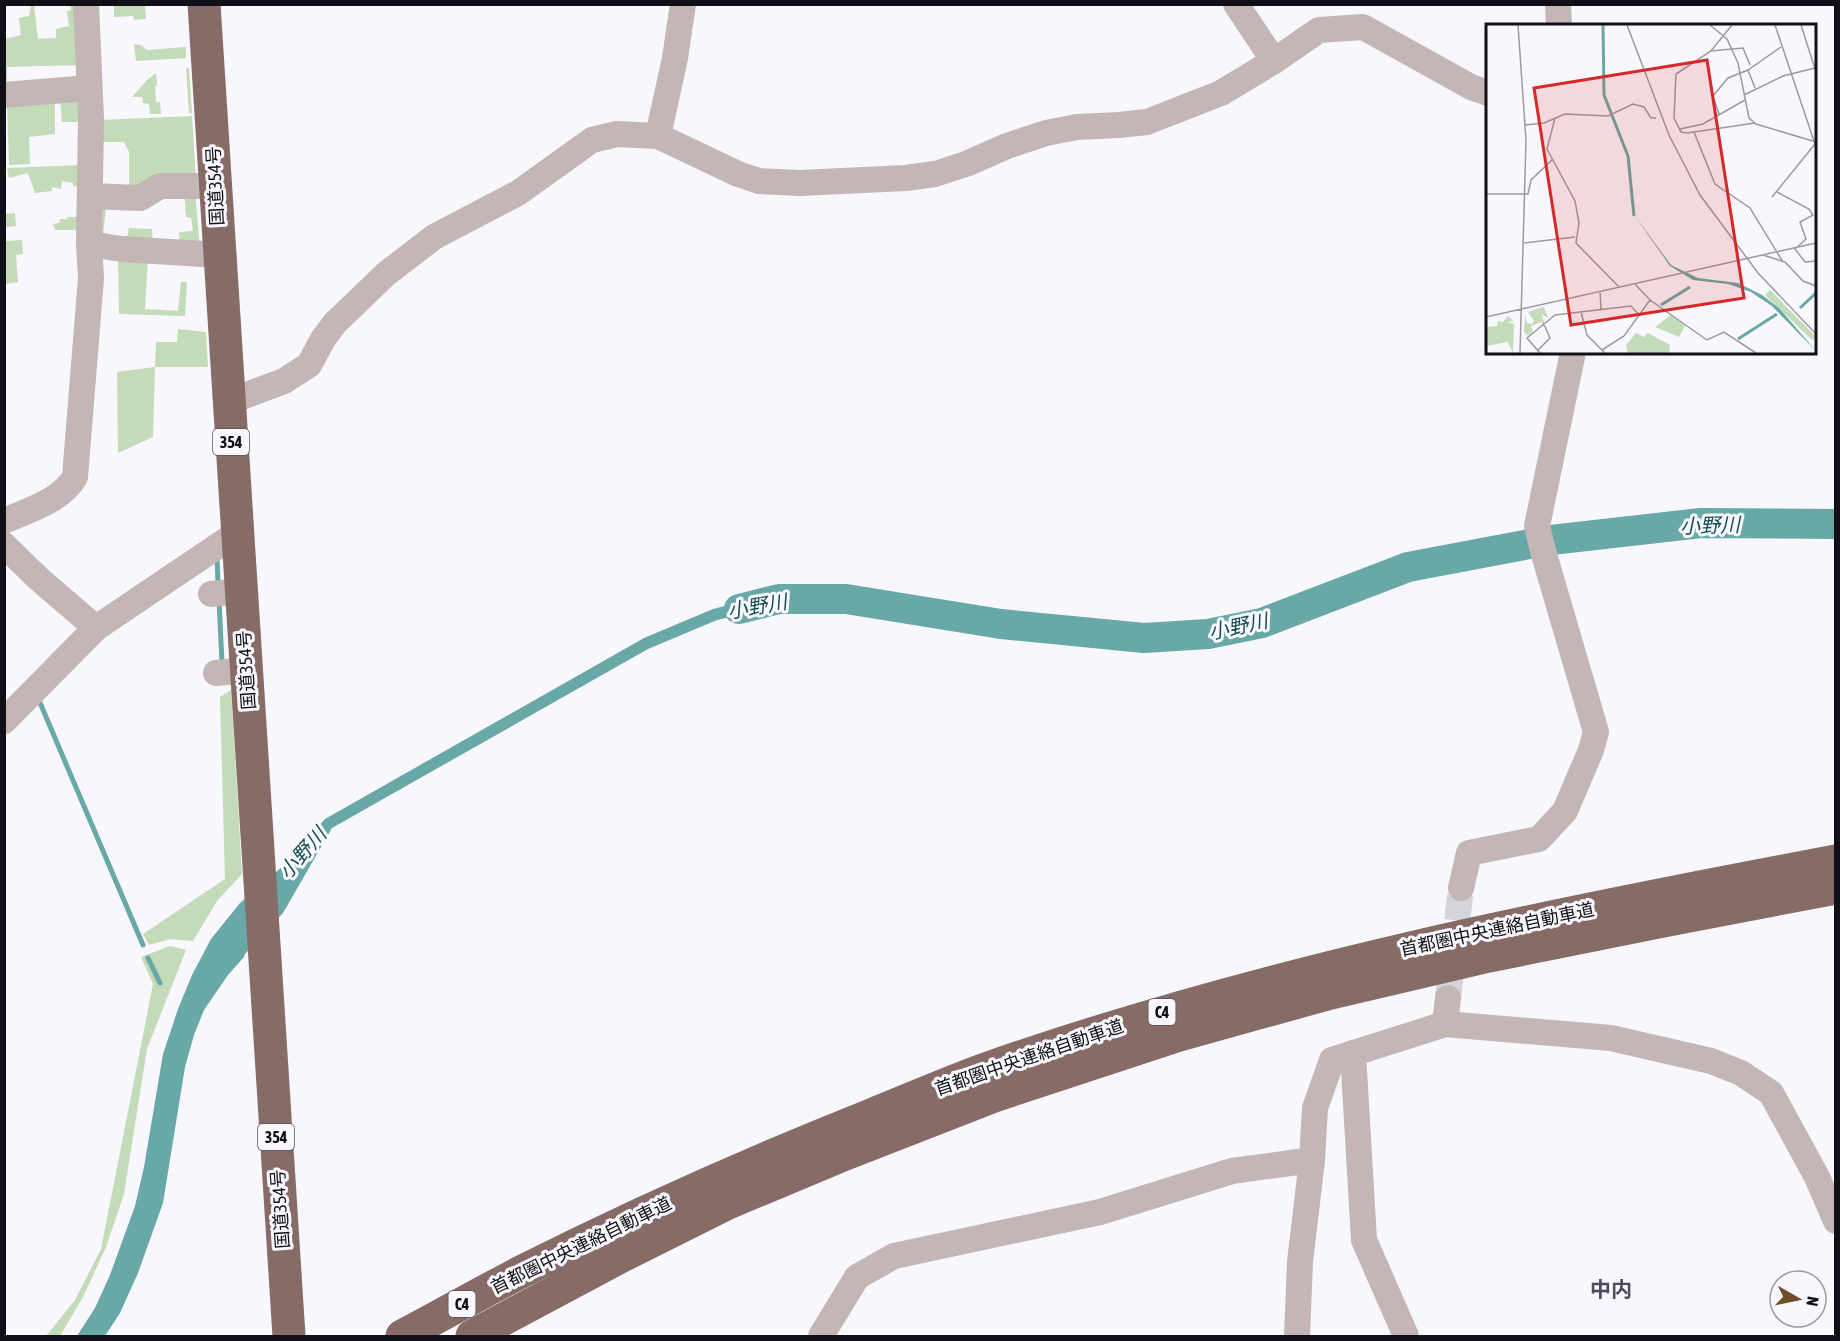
<svg xmlns="http://www.w3.org/2000/svg" width="1840" height="1341" font-family="'Asap Condensed','Noto Sans JP',sans-serif">
<style>
.green{fill:#c3dbb8}
.water{fill:#68a8a7}
.lines{fill:none;stroke-linecap:round;stroke-linejoin:round}
.stream{stroke:#68a8a7;stroke-width:5}
.river{stroke:#68a8a7;stroke-width:30}
.minor-tunnel{stroke:#d5d4da;stroke-width:26;stroke-dasharray:26 13;stroke-linecap:butt}
.minor{stroke:#c4b6b4;stroke-width:26}
.highway{stroke:#866b67;stroke-width:33}
.labels{text-anchor:middle;dominant-baseline:central;stroke-width:6;stroke-linejoin:round;paint-order:stroke}
.shield{fill:#f8f7fd;stroke:#56555c;stroke-width:1.5}
.shield-label{font-size:16px;font-weight:bold;fill:#110f17}
.street-label{font-size:18px;fill:#110f17;stroke:#f8f7fd}
.water-label{font-size:20px;font-style:italic;fill:#144d4d;stroke:#f8f7fd}
.quarter-label{font-size:21px;font-weight:bold;fill:#504a60;stroke:#f8f7fd}
.inset-river{fill:none;stroke:#68a8a7;stroke-width:3}
.inset-road{fill:none;stroke:#9c9aa1;stroke-width:1.5}
.view{fill:#d62828;fill-opacity:0.15;stroke:#d62828;stroke-width:3}
.inset-edge{fill:none;stroke:#110f17;stroke-width:3}
</style>
<rect width="100%" height="100%" fill="#f8f7fd"/>
<!-- green -->
<g class="green">
<polygon points="31,5 34,5 38,39 56,38 56,29 69,26 67,11 71,10 70,5 78,5 81,65 7,67 7,89 5,89 5,39 21,35 19,18 29,16"/>
<polygon points="114,5 145,5 146,19 134,20 133,16 114,17"/>
<polygon points="134,44 141,45 147,50 186,47 186,58 136,61"/>
<polygon points="186,68 189,68 192,113 189,113"/>
<polygon points="156,73 157,86 155,86 156,102 160,102 161,114 150,114 149,104 143,103 142,97 132,97 147,80"/>
<polygon points="72,96 83,105 83,122 62,122 60,98"/>
<polygon points="55,98 55,134 29,137 30,164 9,165 7,102"/>
<polygon points="192,116 196,181 129,192 129,152 124,142 99,142 99,120"/>
<polygon points="81,165 81,187 73,186 73,183 62,181 61,189 52,187 52,191 35,193 28,173 9,178 7,168"/>
<polygon points="184,190 195,191 200,248 180,247 179,232 193,231 191,218 186,217"/>
<polygon points="96,201 106,209 103,235 127,237 129,228 152,229 153,245 101,239"/>
<polygon points="15,213 16,226 5,227 5,214"/>
<polygon points="77,213 81,215 81,230 55,230 53,224 59,223 60,219 67,219 67,217 76,217"/>
<polygon points="22,240 23,254 16,255 18,282 6,284 5,241"/>
<polygon points="118,254 148,256 145,309 178,311 181,282 187,282 185,316 119,314"/>
<polygon points="178,329 206,332 208,367 155,367 153,437 118,453 117,372 155,367 156,342 177,342"/>
<polygon points="231,690 242,874 217,901 193,941 170,939 149,945 143,934 225,879 220,697"/>
<polygon points="170,946 186,950 147,1049 124,1194 106,1247 83,1297 60,1336 46,1336 75,1300 101,1249 153,984 141,957"/>
</g>
<!-- water -->
<polygon class="water" points="780,592 778,606 717,620 648,649 332,828 283,913 245,954 244,957 228,975 204,1010 194,1035 185,1067 163,1203 138,1273 120,1313 105,1336 77,1336 95,1308 110,1275 135,1206 144,1167 163,1054 178,1009 192,975 211,939 240,903 283,866 325,819 644,638 713,609"/>
<g class="lines">
<!-- stream -->
<g class="stream">
<polyline points="217,556 218,583"/>
<polyline points="219,600 222,663"/>
<polyline points="38,698 143,945"/>
<polyline points="148,958 160,983"/>
</g>
<!-- river -->
<polyline class="river" points="739,609 779,599 846,599 1001,624 1144,638 1208,634 1262,623 1408,567 1551,540 1701,523 1836,524"/>
<!-- minor-tunnel -->
<polyline class="minor-tunnel" points="1448,998 1461,888"/>
<!-- minor -->
<g class="minor">
<polyline points="1236,4 1274,61"/>
<polyline points="1558,4 1559,26"/>
<polyline points="4,95 89,88"/>
<polyline points="658,136 675,58 683,4"/>
<polyline points="90,196 140,198 160,186 215,186"/>
<polyline points="89,244 122,249 219,255"/>
<polyline points="229,404 244,396 284,381 309,365 323,339 335,323 386,274 434,237 518,193 592,140 617,134 658,136 738,174 759,181 800,183 906,178 935,174 966,164 1007,146 1046,133 1077,127 1119,125 1147,122 1221,93 1274,61 1319,30 1363,27 1471,87 1488,93"/>
<path d="M 4,521 C 29,510 61,501 75,477 L 91,278 L 89,244 L 91,118 L 86,4"/>
<polyline points="4,545 39,579 96,628"/>
<polyline points="211,594 241,591"/>
<polyline points="216,673 246,670"/>
<polyline points="4,721 96,628 237,533"/>
<polyline points="1461,888 1469,853 1539,839 1565,811 1591,750 1596,732 1543,551 1537,526 1573,352"/>
<polyline points="1445,1024 1448,998"/>
<polyline points="1353,1053 1364,1240 1406,1336"/>
<polyline points="821,1336 857,1277 894,1256 1100,1212 1232,1171 1312,1160"/>
<polyline points="1297,1336 1300,1262 1312,1160 1315,1108 1332,1060 1445,1024 1611,1038 1711,1061 1741,1073 1771,1093 1817,1177 1836,1221"/>
</g>
<!-- highway -->
<g class="highway">
<polyline points="204,4 289,1336"/>
<path d="M 402,1336 C 442,1315 482,1292 523,1271 C 636,1214 753,1162 871,1115 C 911,1099 951,1081 991,1067 C 1267,971 1549,915 1836,861"/>
<polyline points="472,1336 622,1256 728,1203 838,1157 997,1095 1179,1035 1327,994 1489,956 1668,920 1836,888"/>
</g>
</g>
<g class="labels">
<!-- shield labels -->
<g class="shield">
<rect x="213" y="429" width="36" height="26" rx="4.5"/>
<rect x="1148.5" y="999" width="27" height="26" rx="4.5"/>
<rect x="258" y="1124" width="36" height="26" rx="4.5"/>
<rect x="448.5" y="1291" width="27" height="26" rx="4.5"/>
</g>
<g class="shield-label">
<text x="231" y="442">354</text>
<text x="1162" y="1012">C4</text>
<text x="276" y="1137">354</text>
<text x="462" y="1304">C4</text>
</g>
<!-- street labels -->
<g class="street-label">
<text transform="translate(215 186) rotate(-93)">国道354号</text>
<text transform="translate(246 670) rotate(-94)">国道354号</text>
<text transform="translate(1497 929) rotate(-12)">首都圏中央連絡自動車道</text>
<text transform="translate(1029 1057) rotate(-19)">首都圏中央連絡自動車道</text>
<text transform="translate(280 1209) rotate(-94)">国道354号</text>
<text transform="translate(581 1245) rotate(-26)">首都圏中央連絡自動車道</text>
</g>
<!-- water labels -->
<g class="water-label">
<text transform="translate(1710 525) rotate(-2)">小野川</text>
<text transform="translate(757 606) rotate(-10)">小野川</text>
<text transform="translate(1238 626) rotate(-12)">小野川</text>
<text transform="translate(302 853) rotate(-49)">小野川</text>
</g>
<!-- quarter labels -->
<g class="quarter-label">
<text x="1611" y="1289">中内</text>
</g>
</g>
<!-- overview -->
<g transform="translate(1486 24)">
<rect width="330" height="330" fill="#f8f7fd"/>
<path d="M 284,266 L 330,313 L 326,316 L 279,271 ZM 58,283 L 62,294 L 55,290 L 58,297 L 45,302 L 47,307 L 42,312 L 38,308 L 39,291 L 41,299 L 46,300 L 48,297 L 42,288 ZM 185,291 L 199,302 L 193,313 L 169,303 ZM 22,292 L 28,297 L 21,298 L 28,300 L 27,329 L 22,318 L 0,322 L 0,303 L 11,302 L 12,297 L 17,298 ZM 150,309 L 158,313 L 162,309 L 184,321 L 183,329 L 142,329 L 140,321 Z" fill="#c3dbb8"/>
<path d="M 146,188 L 185,241 L 212,254 L 252,259 L 276,271 L 293,284 L 330,327 L 286,282 L 265,268 L 242,260 L 207,256 L 184,242 Z" fill="#68a8a7"/>
<path class="inset-river" d="M 117,1 L 118,71 L 142,132 L 148,192M 175,281 L 204,263M 314,284 L 330,269M 252,315 L 291,290"/>
<path class="inset-road" d="M 32,1 L 40,116 L 34,329M 141,1 L 183,111 L 214,171 L 272,249 L 330,310M 224,1 L 241,15 L 252,39 L 263,94 L 270,100 L 330,118M 246,1 L 225,27 L 190,50 L 188,94 L 195,108 L 201,109 L 269,99M 315,1 L 330,48M 225,27 L 257,24 L 264,41M 262,46 L 269,64M 258,71 L 297,52 L 329,44M 233,90 L 227,72 L 242,54 L 262,46 L 295,23M 69,94 L 61,125 L 89,177 L 93,199 L 90,219 L 133,263M 39,101 L 58,99 L 79,90 L 122,92 L 147,80 L 158,83 L 165,94 L 170,94M 194,105 L 217,100 L 259,76M 208,108 L 229,160 L 264,184 L 297,238M 291,168 L 323,185 L 327,191 L 314,198 L 320,215 L 309,225 L 319,238 L 330,237M 0,170 L 42,170 L 45,156 L 67,135M 286,173 L 329,120 L 289,1M 37,219 L 89,213M 277,231 L 299,238 L 317,257 L 330,262M 149,260 L 164,276 L 221,316 L 238,308 L 270,329M 114,267 L 115,285M 95,288 L 101,311 L 119,329M 0,293 L 330,219M 116,326 L 138,312 L 164,276M 51,327 L 64,314 L 57,298M 54,329 L 41,314 L 69,291 L 145,282 L 154,292"/>
<path class="view" d="M 221,36 L 258,274 L 85,301 L 48,64 Z"/>
<rect width="330" height="330" class="inset-edge"/>
</g>
<!-- border -->
<rect width="1840" height="1341" fill="none" stroke="#110f17" stroke-width="12"/>
<!-- north arrow -->
<g transform="translate(1798 1299) rotate(99)"><circle r="28" fill="#f8f7fd" stroke="#9c9aa1" stroke-width="1.5"/>
<path d="M0-4.5L10 22L0 15L-10 22Z" fill="#724e28"/>
<text y="-9" font-size="16" font-weight="bold" text-anchor="middle" fill="#110f17">N</text>
</g>
</svg>
